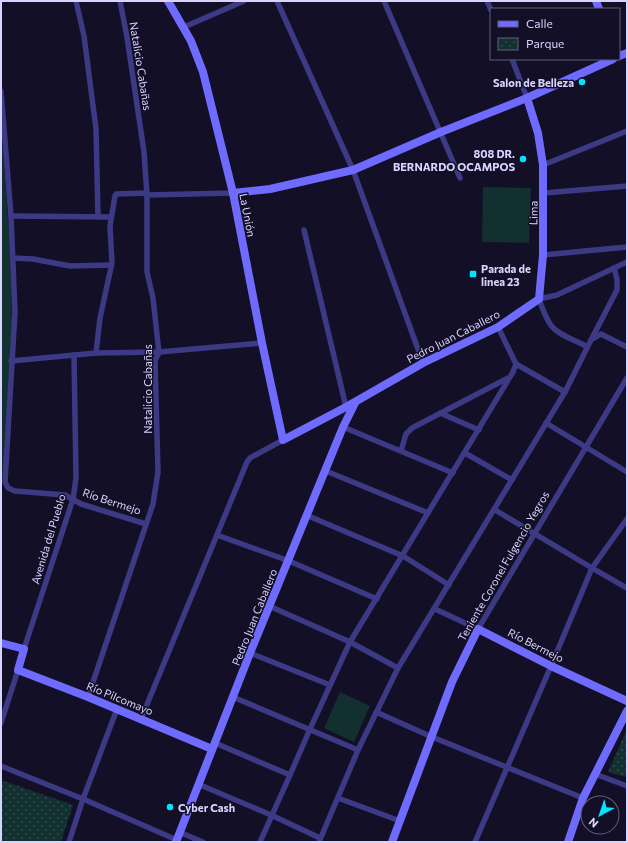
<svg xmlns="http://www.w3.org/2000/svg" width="628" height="843" font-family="Commissioner,sans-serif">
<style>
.grass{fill:#12302f}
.park{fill:url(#park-dots)}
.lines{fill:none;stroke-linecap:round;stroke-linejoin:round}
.street{stroke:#3d3a85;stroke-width:5.5}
.secondary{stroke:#6f6bff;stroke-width:8}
.poi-dot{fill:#00e5ff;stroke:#130f26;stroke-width:1.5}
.labels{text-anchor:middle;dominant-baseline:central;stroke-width:3;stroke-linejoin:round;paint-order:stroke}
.street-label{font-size:11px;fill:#d9d4ff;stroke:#130f26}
.poi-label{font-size:11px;font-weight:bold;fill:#d9d4ff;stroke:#130f26;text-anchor:end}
</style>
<defs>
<pattern id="park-dots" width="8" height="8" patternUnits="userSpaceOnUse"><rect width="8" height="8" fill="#12302f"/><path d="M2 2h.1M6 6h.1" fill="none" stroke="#344d4e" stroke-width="1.8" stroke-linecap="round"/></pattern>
</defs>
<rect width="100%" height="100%" fill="#130f26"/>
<!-- grass -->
<g class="grass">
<polygon points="1,126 10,246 12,319 5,451 1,492"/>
<polygon points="483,187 531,188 529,243 482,242"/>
<polygon points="340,692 370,706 354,742 324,728"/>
</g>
<!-- park -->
<g class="park">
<polygon points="627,729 627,777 608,772"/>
<polygon points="1,780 73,805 61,842 1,842"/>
</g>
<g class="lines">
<!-- street -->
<g class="street">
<polyline points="76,1 84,36 96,129 98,217"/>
<polyline points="277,1 353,170 423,363"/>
<polyline points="384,1 460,178"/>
<polyline points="487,1 491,10"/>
<polyline points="184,27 244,1"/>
<polyline points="512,59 527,98"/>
<polyline points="1,91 11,216 15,312 5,482 8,488 15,491 65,495 81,504 146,524"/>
<polyline points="543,165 627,131"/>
<polyline points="544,193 627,186"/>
<polyline points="147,195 233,193"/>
<polyline points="11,216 111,217"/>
<polyline points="304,230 346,407"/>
<polyline points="543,255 627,247"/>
<polyline points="13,258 33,259 70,266 111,265"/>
<polyline points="591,340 617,290 617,279 614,268"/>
<path d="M 587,347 L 584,345 C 553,330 551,333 539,299 L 557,295 L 627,262"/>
<polyline points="96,353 100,318 112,263 110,226 115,196 116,194 147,193"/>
<polyline points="11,361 96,353 159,352 262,343"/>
<polyline points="516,364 565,392"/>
<polyline points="440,413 479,430"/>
<polyline points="546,423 627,472"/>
<polyline points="343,427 453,473"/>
<polyline points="401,451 406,434 412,428 508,378"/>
<polyline points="465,453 512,480"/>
<polyline points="326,471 428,513"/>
<polyline points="495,510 592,568 627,588"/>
<polyline points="306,515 403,556 449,585"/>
<polyline points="217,535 289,561 377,599"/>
<polyline points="269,606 350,642 398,668"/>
<polyline points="435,609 478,629 627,378"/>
<polyline points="24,649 73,499 76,478 74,355"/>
<polyline points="250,653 330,685"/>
<polyline points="88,697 153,504 158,472 155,360 159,353 153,298 147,272 147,195 144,152 127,37 120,1"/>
<polyline points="233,697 358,750"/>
<polyline points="376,712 432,737 583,798"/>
<polyline points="141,719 247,462 250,458 283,440"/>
<polyline points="1,723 18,670"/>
<polyline points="215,743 290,775"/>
<polyline points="1,766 83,799 177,840"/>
<polyline points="595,774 627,786"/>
<polyline points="198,784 271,815 320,838"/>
<polyline points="338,798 400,821"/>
<polyline points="179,832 203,842"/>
<polyline points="69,842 83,799 117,709"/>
<polyline points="260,842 290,775 310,729 350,642 513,372 516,364 498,327"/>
<polyline points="319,842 358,750 398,668 565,392 591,340 601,334 627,347"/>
<polyline points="475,842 551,666 592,568 627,519"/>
</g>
<!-- secondary -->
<g class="secondary">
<polyline points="168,1 191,41 203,72 233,193 262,343 283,440 346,407 423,363 498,327 539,299 543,255 543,165 538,133 527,98"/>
<polyline points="596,1 599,9"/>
<polyline points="619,56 627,53"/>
<polyline points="233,193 270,189 353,170 441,132 527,98 613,59"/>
<polyline points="1,643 24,649 18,670 88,697 212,749"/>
<polyline points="176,842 250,653 343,427 355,403"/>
<polyline points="392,842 452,682 478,629 551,666 627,701"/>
<polyline points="568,842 583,798 627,711"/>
</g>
</g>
<!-- markers -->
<g class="poi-dot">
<circle cx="582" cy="82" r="4"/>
<circle cx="523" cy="159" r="4"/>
<rect x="469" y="270" width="8" height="8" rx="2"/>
<circle cx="170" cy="807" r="4"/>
</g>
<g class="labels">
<!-- street labels -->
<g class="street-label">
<text transform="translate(141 66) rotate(81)">Natalicio Cabañas</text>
<text transform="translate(533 213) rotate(-89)">Lima</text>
<text transform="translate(248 215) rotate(79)">La Unión</text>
<text transform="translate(453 336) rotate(-27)">Pedro Juan Caballero</text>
<text transform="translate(147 389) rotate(-90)">Natalicio Cabañas</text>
<text transform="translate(112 501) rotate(18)">Río Bermejo</text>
<text transform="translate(48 539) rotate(-73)">Avenida del Pueblo</text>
<text transform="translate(503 566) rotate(-60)">Teniente Coronel Fulgencio Yegros</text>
<text transform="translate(254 617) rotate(-68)">Pedro Juan Caballero</text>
<text transform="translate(536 645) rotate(27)">Río Bermejo</text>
<text transform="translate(120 698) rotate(22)">Río Pilcomayo</text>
</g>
<!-- poi labels -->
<g class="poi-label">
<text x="574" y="82">Salon de Belleza</text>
<text x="515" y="153">808 DR.<tspan x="515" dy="13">BERNARDO OCAMPOS</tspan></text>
<text x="481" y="268" text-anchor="start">Parada de<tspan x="481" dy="13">linea 23</tspan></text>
<text x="178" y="807" text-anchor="start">Cyber Cash</text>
</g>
</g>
<!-- border -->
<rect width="628" height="843" fill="none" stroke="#d9d4ff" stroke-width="4"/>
<!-- legend -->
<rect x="490" y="8" width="130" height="52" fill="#130f26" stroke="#625e7d"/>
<rect x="498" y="21" width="20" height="6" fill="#6f6bff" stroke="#625e7d"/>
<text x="526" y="28" font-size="12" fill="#d9d4ff">Calle</text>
<rect x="498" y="38" width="20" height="12" fill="url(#park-dots)" stroke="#625e7d"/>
<text x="526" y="48" font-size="12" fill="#d9d4ff">Parque</text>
<!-- north arrow -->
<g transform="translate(600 815) rotate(220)"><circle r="19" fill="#130f26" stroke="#625e7d"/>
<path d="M0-3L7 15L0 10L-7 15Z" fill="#00e5ff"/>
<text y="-6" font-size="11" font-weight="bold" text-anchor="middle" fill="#d9d4ff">N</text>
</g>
</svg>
